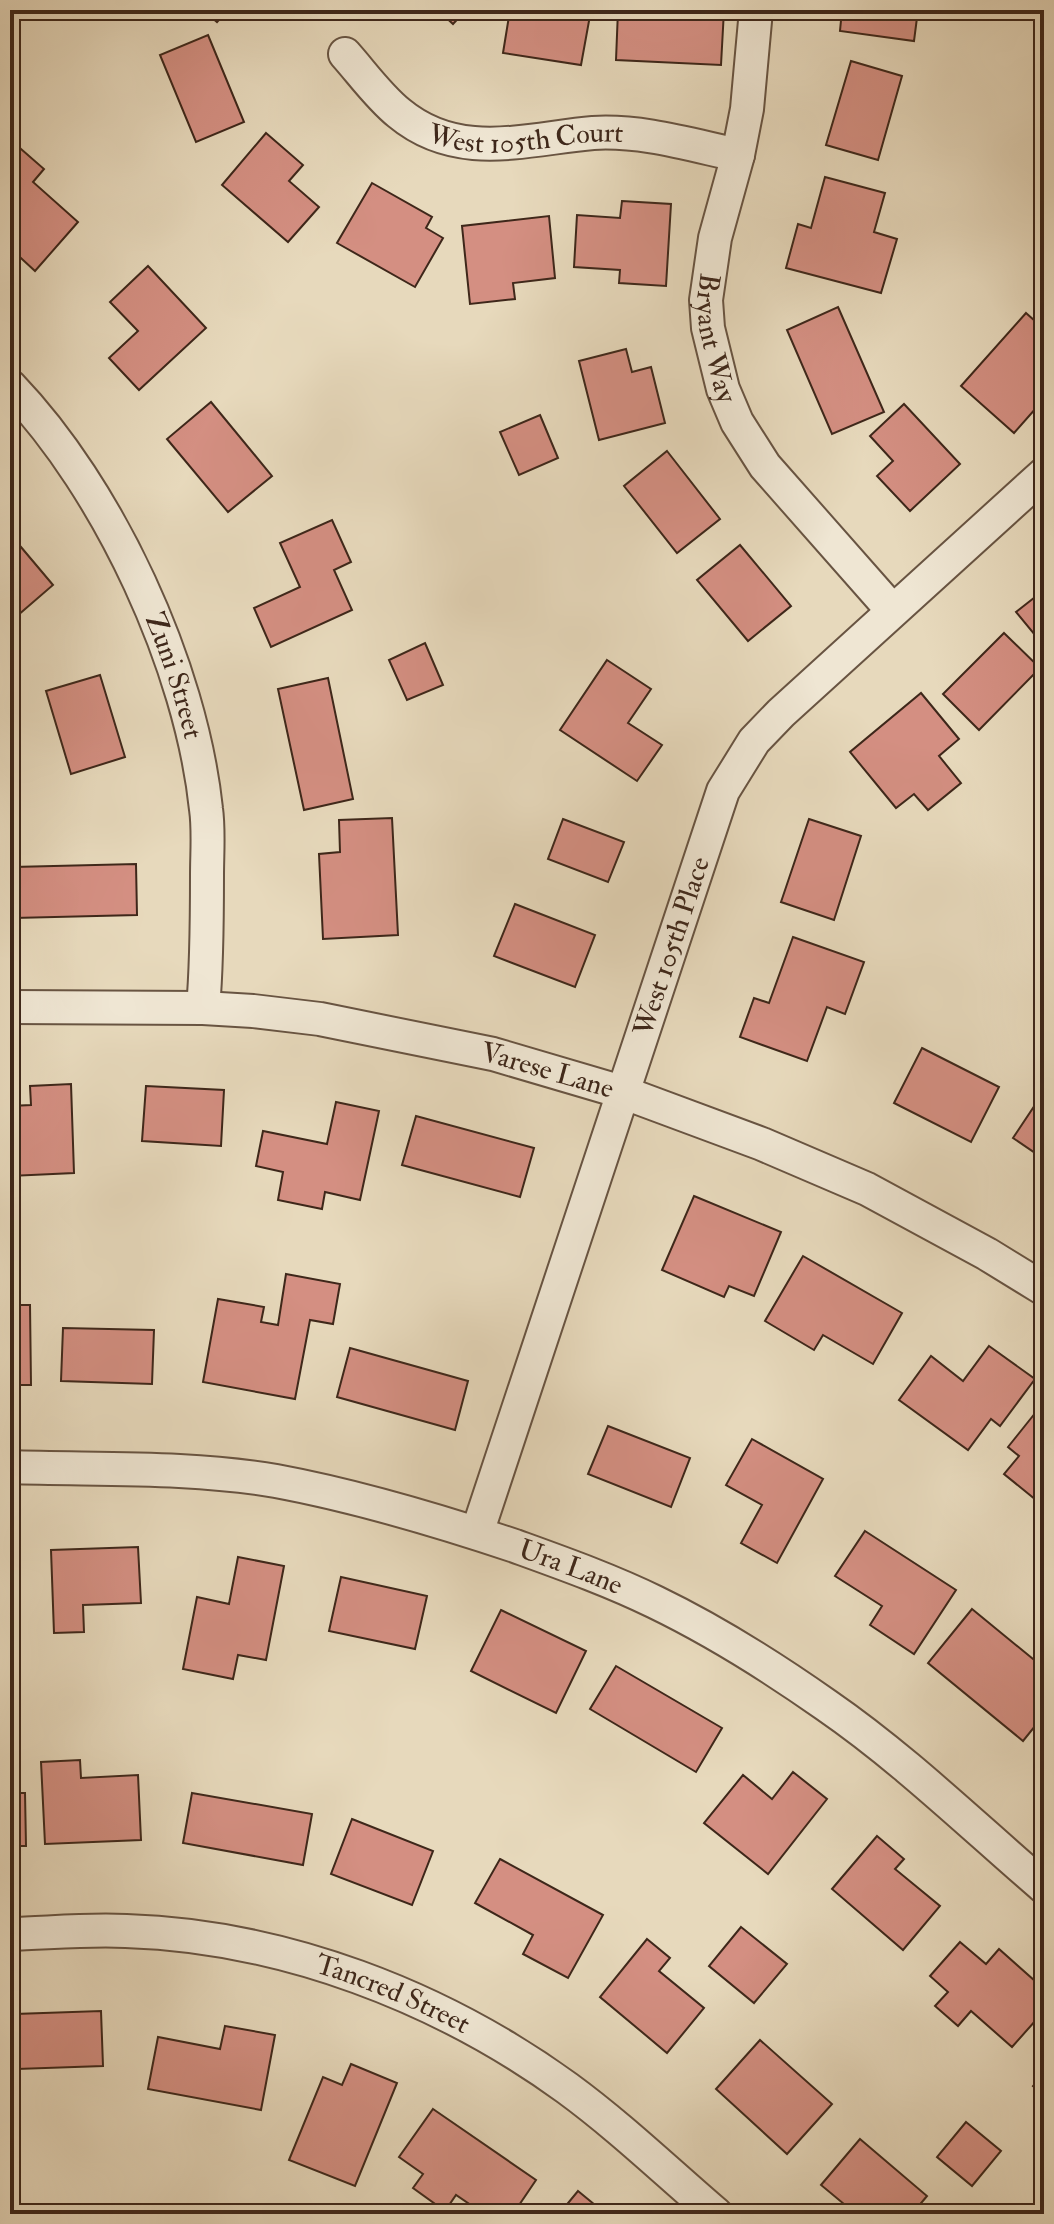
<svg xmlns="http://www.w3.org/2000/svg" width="1054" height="2224" font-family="'IM FELL Double Pica',serif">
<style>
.building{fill:#d48f82;stroke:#3e271a;stroke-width:2}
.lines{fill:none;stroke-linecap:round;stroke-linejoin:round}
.street-casing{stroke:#685442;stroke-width:36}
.street{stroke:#efe6d3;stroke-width:32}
.labels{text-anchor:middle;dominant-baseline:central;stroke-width:8;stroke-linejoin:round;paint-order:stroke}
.street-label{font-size:28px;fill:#3e271a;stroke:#efe6d3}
</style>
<rect width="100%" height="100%" fill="#e7d9bc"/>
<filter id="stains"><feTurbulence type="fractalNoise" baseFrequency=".0025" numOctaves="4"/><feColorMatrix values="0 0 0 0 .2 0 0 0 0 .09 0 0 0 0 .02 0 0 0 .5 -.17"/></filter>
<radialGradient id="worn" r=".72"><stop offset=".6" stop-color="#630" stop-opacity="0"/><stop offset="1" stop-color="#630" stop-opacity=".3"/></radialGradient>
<!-- building -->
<g class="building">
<polygon points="203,10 228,10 217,22"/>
<polygon points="438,10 466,10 453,24"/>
<polygon points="510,10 591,10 581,65 503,53"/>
<polygon points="618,10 724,10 721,65 616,60"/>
<polygon points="842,10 918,10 914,41 840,31"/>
<polygon points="208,35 244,122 196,142 160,55"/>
<polygon points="851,61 902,76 878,160 826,145"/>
<polygon points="266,133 303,165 289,181 319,207 288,242 222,185"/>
<polygon points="21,149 44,169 33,182 78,222 35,271 10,248 10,161"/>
<polygon points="825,177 885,193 874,232 897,239 881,293 786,268 798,224 811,228"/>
<polygon points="372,183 432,217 426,228 443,238 415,287 337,243"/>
<polygon points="622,201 671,204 666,286 619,283 620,270 574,267 577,215 620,218"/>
<polygon points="549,216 555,278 513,283 515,299 470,304 462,226"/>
<polygon points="148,266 206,328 139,390 109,358 138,331 110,302"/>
<polygon points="838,307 884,412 832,434 787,330"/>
<polygon points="1026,313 1044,329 1044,399 1014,433 961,386"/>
<polygon points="626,349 632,372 651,367 665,423 599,440 579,361"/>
<polygon points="211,402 272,476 228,512 167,439"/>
<polygon points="904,404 960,464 910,511 877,476 893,461 870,436"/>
<polygon points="540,415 558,458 519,475 500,432"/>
<polygon points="667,451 720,519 677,553 624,486"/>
<polygon points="332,520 351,562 334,570 352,610 271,647 254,608 300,587 280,543"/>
<polygon points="10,534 53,585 10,622"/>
<polygon points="740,545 791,606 748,641 697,580"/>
<polygon points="1044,590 1044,646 1016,612"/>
<polygon points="1004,633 1040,668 979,730 943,694"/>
<polygon points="425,643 443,685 407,700 389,660"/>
<polygon points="607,660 651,689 628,723 662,745 637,781 560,730"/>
<polygon points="100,675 125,757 71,774 46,691"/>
<polygon points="328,678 353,799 304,810 278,689"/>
<polygon points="921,693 959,739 939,756 961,783 928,810 914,794 896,808 850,752"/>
<polygon points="392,818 398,935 323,939 319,854 340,852 339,820"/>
<polygon points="563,819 624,842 608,882 548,859"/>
<polygon points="809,819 861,836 834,920 781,902"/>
<polygon points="136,864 137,915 14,918 13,867"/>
<polygon points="515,904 595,935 575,987 494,956"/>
<polygon points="793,937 864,962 845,1014 827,1007 807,1061 740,1037 754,998 769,1003"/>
<polygon points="922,1048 999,1087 971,1142 894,1103"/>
<polygon points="71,1084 74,1173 10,1176 10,1106 31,1105 30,1086"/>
<polygon points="146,1086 224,1090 221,1146 142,1141"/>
<polygon points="1041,1096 1044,1098 1044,1159 1013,1138"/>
<polygon points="336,1102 379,1111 360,1200 325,1192 322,1209 278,1200 283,1172 256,1166 263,1131 327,1144"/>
<polygon points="416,1116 534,1148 520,1197 402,1165"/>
<polygon points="694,1196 781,1232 754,1296 729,1286 724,1297 662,1270"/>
<polygon points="803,1256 902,1313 873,1364 823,1335 814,1350 765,1321"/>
<polygon points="286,1274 340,1284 333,1324 310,1320 295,1399 203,1382 218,1299 264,1307 261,1322 278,1325"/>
<polygon points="10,1305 30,1305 31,1385 10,1385"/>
<polygon points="63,1328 154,1330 152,1384 61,1381"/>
<polygon points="989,1346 1035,1379 1000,1426 991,1419 968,1450 899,1400 931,1356 963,1381"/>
<polygon points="350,1348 468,1381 455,1430 337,1397"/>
<polygon points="1044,1402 1044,1500 1041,1504 1004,1474 1019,1456 1008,1447"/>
<polygon points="608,1426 690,1458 671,1507 588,1474"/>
<polygon points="752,1439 823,1479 777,1563 741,1543 762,1505 726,1485"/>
<polygon points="865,1531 956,1590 914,1654 870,1625 882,1606 835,1576"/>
<polygon points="138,1547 141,1603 83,1605 84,1632 54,1633 51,1550"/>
<polygon points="238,1557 284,1566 266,1660 238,1655 233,1679 183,1669 197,1597 229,1604"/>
<polygon points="341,1577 427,1596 415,1649 329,1631"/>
<polygon points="972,1609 1044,1668 1044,1715 1023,1741 928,1663"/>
<polygon points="501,1610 586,1651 556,1713 471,1671"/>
<polygon points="616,1666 722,1728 696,1772 590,1709"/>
<polygon points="80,1760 81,1778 138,1775 141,1840 45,1844 41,1762"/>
<polygon points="793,1772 827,1799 768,1874 704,1823 743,1775 772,1799"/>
<polygon points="10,1793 25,1793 26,1846 10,1846"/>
<polygon points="192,1793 312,1814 303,1865 183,1843"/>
<polygon points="352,1819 433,1851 412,1905 331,1874"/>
<polygon points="877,1836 904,1859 895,1869 940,1906 903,1950 832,1889"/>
<polygon points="500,1859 603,1915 568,1978 523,1954 533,1935 475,1903"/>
<polygon points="741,1927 787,1964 754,2003 709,1966"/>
<polygon points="647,1939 670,1958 659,1971 704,2008 667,2053 600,1997"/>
<polygon points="960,1942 986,1964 999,1949 1044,1989 1044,2011 1012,2047 971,2011 958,2026 935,2006 948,1992 930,1976"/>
<polygon points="101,2011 103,2066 17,2069 15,2014"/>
<polygon points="225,2026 275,2035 261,2110 148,2089 158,2037 220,2049"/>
<polygon points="760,2040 832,2104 787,2154 716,2089"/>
<polygon points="351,2064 397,2083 355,2186 289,2160 323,2077 342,2085"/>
<polygon points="1044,2073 1044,2095 1033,2086"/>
<polygon points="433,2109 536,2180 513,2214 484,2214 456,2195 445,2211 413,2188 423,2174 399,2157"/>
<polygon points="966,2122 1001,2151 972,2186 937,2157"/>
<polygon points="860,2139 927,2196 912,2214 856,2214 821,2185"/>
<polygon points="578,2191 606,2214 559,2214"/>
<polygon points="221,2205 245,2214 218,2214"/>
</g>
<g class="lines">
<defs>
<g id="street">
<path id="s1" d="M 756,10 L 747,109 L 738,155 L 715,238 L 706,300 L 708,328 L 723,389 L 737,422 L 765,466 L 892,610"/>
<path id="s2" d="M 345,54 C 362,73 379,97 399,113 C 458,162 525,139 593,133 C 642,130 691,145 738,155"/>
<path id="s3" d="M 10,386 C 109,489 191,666 206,809 C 209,830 207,853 207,875 C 207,920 207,964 203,1008"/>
<path id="s4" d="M 10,1007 L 203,1008 L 253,1011 L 320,1019 L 493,1054 L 622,1092 L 762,1144 L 867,1189 L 987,1254 L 1044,1289"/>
<path id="s5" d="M 10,1467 C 98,1470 189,1466 276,1481 C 357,1496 437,1520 515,1546 C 562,1563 610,1580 655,1602 C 715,1631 772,1667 826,1705 C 903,1758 973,1826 1044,1887"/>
<path id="s6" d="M 477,1533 L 723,791 L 754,741 L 781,713 L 1044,474"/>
<path id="s7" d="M 10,1934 C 48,1933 87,1929 126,1931 C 283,1936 440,1996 567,2088 C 619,2126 667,2172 716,2214"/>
</g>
</defs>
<!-- street casing -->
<use href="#street" class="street-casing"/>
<!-- street -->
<use href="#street" class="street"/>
</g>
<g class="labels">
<!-- street labels -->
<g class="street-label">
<text stroke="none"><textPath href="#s2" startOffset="214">West 105th Court</textPath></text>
<text stroke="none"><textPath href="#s1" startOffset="334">Bryant Way</textPath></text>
<text stroke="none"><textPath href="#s3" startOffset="336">Zuni Street</textPath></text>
<text stroke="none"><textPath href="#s6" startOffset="618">West 105th Place</textPath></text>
<text stroke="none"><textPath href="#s4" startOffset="544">Varese Lane</textPath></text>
<text stroke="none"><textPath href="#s5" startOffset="574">Ura Lane</textPath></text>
<text stroke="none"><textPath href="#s7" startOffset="392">Tancred Street</textPath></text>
</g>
</g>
<!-- margin -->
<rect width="1054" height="2224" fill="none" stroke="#e7d9bc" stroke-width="40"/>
<rect x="12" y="12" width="1030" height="2200" fill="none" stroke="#3e271a" stroke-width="4"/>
<rect x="20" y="20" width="1014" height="2184" fill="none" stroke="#3e271a" stroke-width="2"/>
<rect width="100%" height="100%" filter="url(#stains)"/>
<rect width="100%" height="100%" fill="url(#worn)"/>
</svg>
